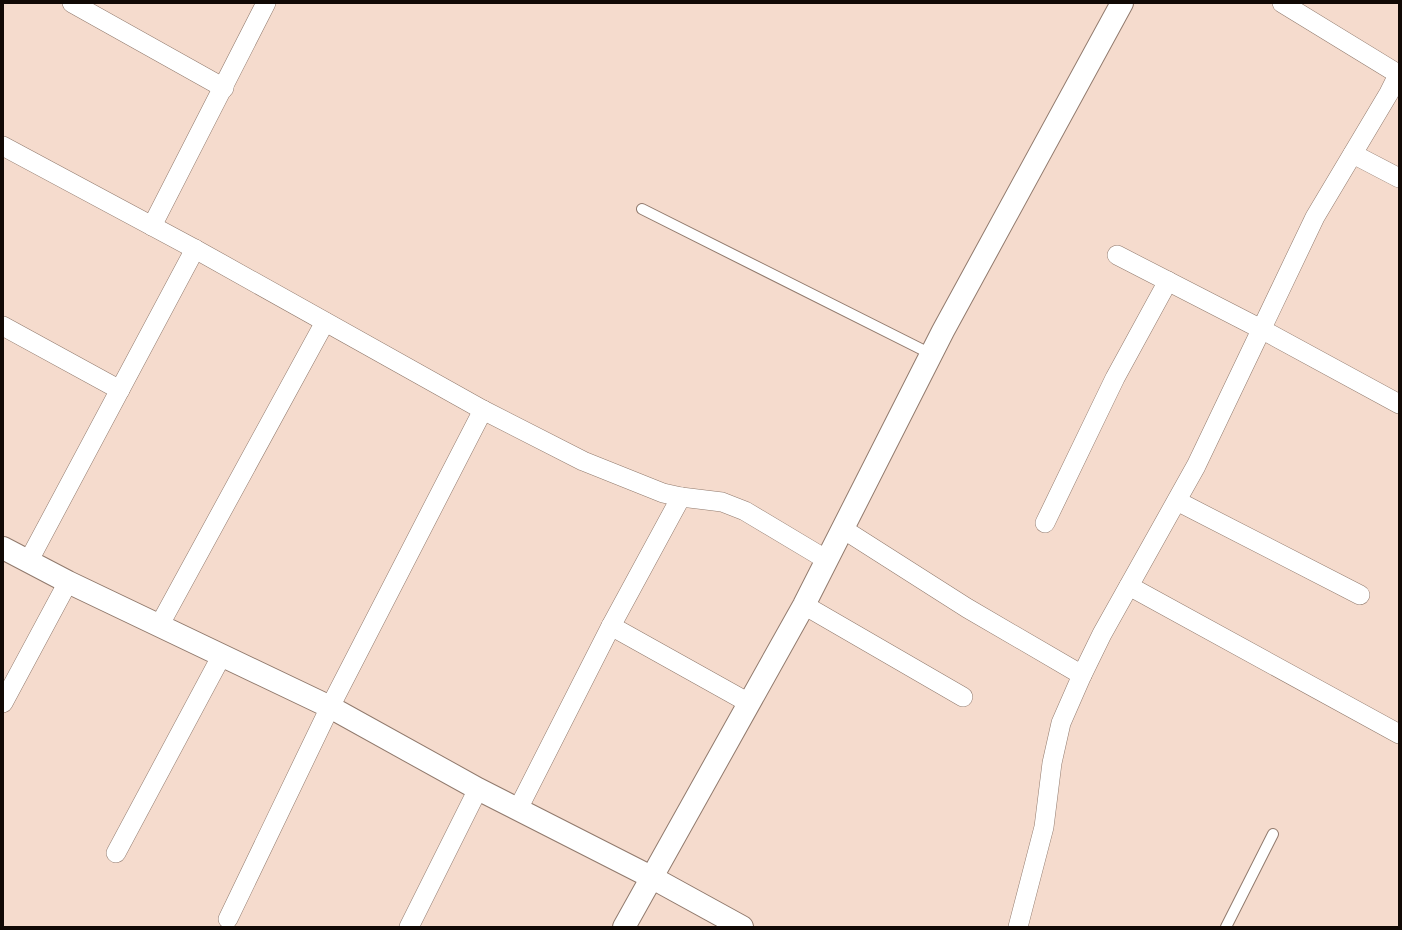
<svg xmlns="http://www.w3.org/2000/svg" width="1402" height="930" font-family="'PT Sans Narrow',sans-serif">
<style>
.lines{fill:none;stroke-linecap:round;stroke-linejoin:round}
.service-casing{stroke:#917a6d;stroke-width:12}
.minor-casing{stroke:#917a6d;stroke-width:20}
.tertiary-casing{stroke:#917a6d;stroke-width:24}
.service{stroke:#fff;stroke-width:10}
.minor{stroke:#fff;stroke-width:19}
.tertiary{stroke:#fff;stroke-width:22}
</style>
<rect width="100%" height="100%" fill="#f5dbcd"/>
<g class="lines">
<defs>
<g id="service">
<polyline points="642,209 931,354"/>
<polyline points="1226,927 1273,834"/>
</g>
<g id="minor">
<polyline points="72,3 224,88"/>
<polyline points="1282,3 1398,74"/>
<polyline points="3,146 195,249 483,410 583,461 663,493 681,497 722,502 745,511 827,560"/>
<polyline points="1353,154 1399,178"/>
<polyline points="152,226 266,3"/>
<polyline points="1117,255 1261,329 1399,404"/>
<polyline points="3,326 120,390"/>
<polyline points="1177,501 1360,595"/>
<polyline points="1045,523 1115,378 1168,281"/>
<polyline points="843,529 967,608 1082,675"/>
<polyline points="28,562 195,249"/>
<polyline points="1129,586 1399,734"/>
<polyline points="804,605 963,697"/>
<polyline points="159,626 325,322"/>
<polyline points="611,626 749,703"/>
<polyline points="3,703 68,582"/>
<polyline points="518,809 611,626 681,497"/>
<polyline points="116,853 222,655"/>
<polyline points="228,919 330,707 483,410"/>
<polyline points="409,927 478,789"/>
<polyline points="1018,927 1044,827 1052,763 1061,723 1082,675 1102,634 1196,466 1315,217 1389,93 1399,73"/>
</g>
<g id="tertiary">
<polyline points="3,548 68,582 330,707 478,789 651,877 742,927"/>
<polyline points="624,927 804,605 943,331 1122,3"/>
</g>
</defs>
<!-- service casing -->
<use href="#service" class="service-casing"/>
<!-- minor casing -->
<use href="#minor" class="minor-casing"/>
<!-- tertiary casing -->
<use href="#tertiary" class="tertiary-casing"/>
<!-- service -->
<use href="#service" class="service"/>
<!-- minor -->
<use href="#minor" class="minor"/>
<!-- tertiary -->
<use href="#tertiary" class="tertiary"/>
</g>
<!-- border -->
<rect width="1402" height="930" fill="none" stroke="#110905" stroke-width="8"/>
</svg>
